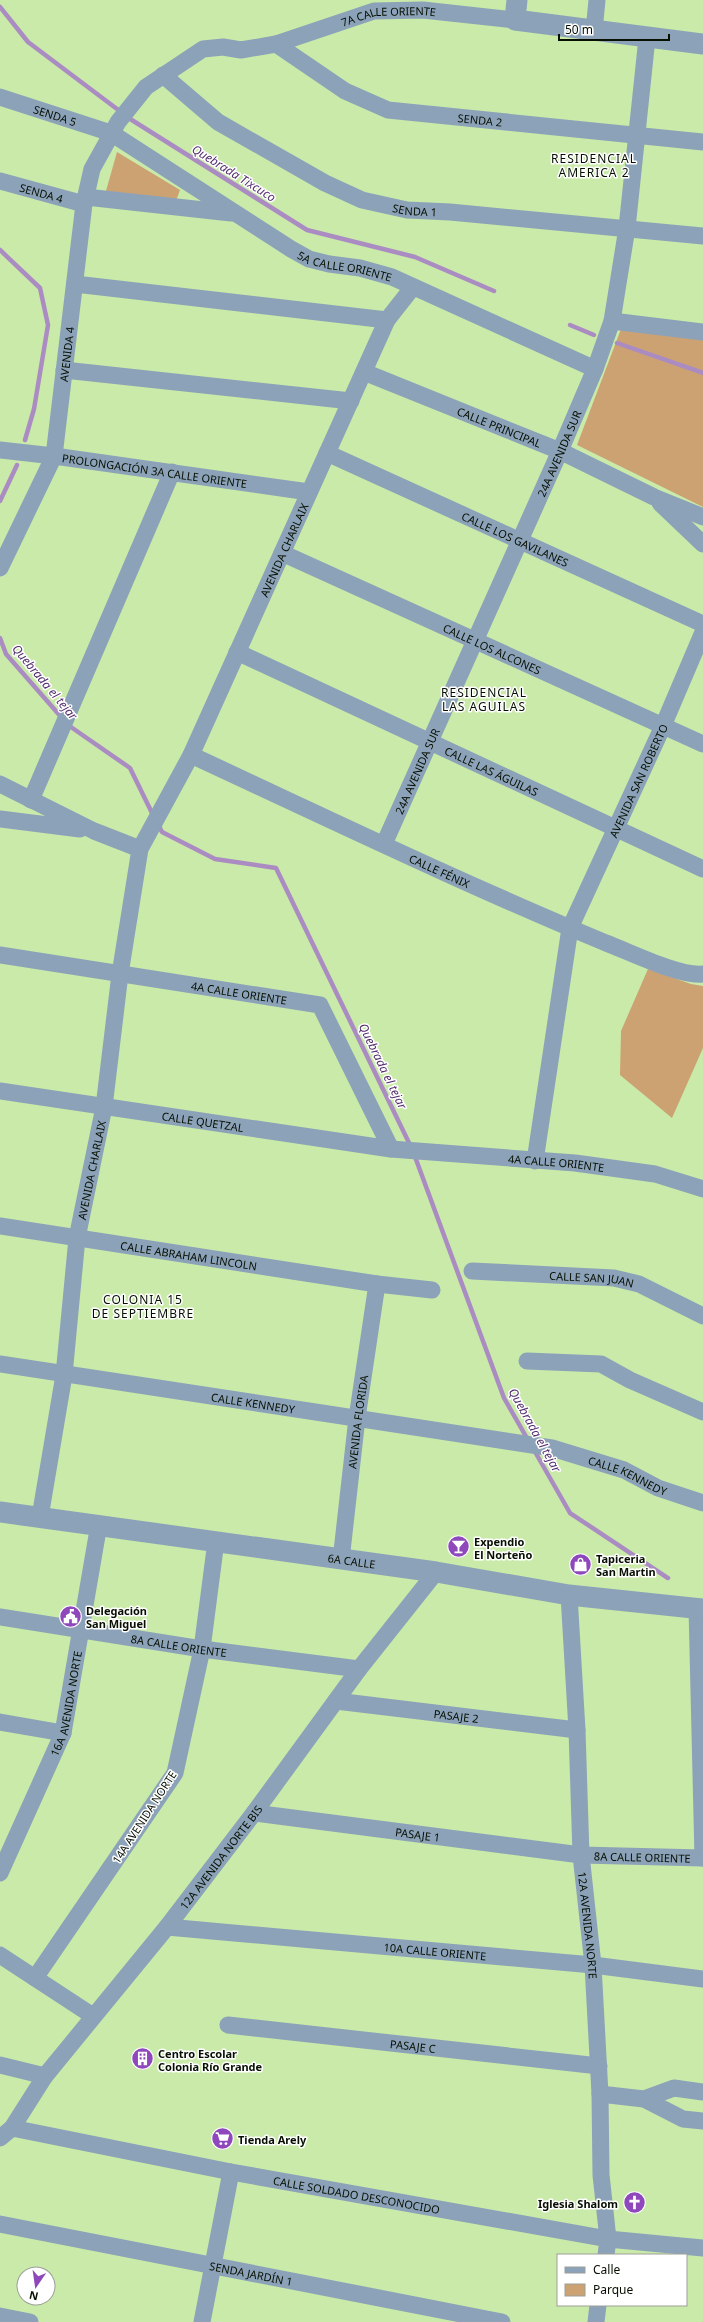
<svg xmlns="http://www.w3.org/2000/svg" width="703" height="2322" font-family="'Noto Sans',sans-serif">
<style>
.green{fill:#cca273}
.lines{fill:none;stroke-linecap:round;stroke-linejoin:round}
.stream{stroke:#aa8cc2;stroke-width:4.5}
.minor{stroke:#8ca2b9;stroke-width:17}
.tertiary{stroke:#8ca2b9;stroke-width:21}
.labels{text-anchor:middle;dominant-baseline:central;stroke-width:3;stroke-linejoin:round;paint-order:stroke}
.street-label{font-size:11px;fill:#060f00;stroke:#fff}
.poi-label{font-size:11px;font-weight:bold;fill:#060f00;stroke:#fff;text-anchor:start}
.neighbourhood-label{font-size:12px;letter-spacing:1px;fill:#060f00;stroke:#fff}
.water-label{font-size:12px;font-style:italic;fill:#532c6e;stroke:#fff}
</style>
<rect width="100%" height="100%" fill="#caeaa9"/>
<!-- green -->
<g class="green">
<polygon points="117,152 180,190 176,201 104,198"/>
<polygon points="621,329 703,339 703,507 577,445"/>
<polygon points="648,969 691,984 703,986 703,1048 672,1118 620,1075 621,1031"/>
</g>
<g class="lines">
<!-- stream -->
<g class="stream">
<polyline points="0,7 28,42 121,112"/>
<polyline points="127,117 307,230 415,257 494,291"/>
<polyline points="0,250 40,288 48,325 34,409 25,440"/>
<polyline points="570,325 594,335"/>
<polyline points="617,343 703,373"/>
<polyline points="0,501 17,465"/>
<polyline points="0,638 6,654 62,718"/>
<polyline points="68,725 130,768 153,815"/>
<polyline points="158,824 162,832 215,859 276,868 411,1147"/>
<polyline points="414,1154 504,1398 528,1440"/>
<polyline points="534,1450 570,1513 668,1578"/>
</g>
<!-- minor -->
<g class="minor">
<polyline points="594,31 597,0"/>
<path id="s1" d="M 276,44 L 345,91 L 388,110 L 703,142"/>
<path id="s2" d="M 163,75 L 218,122 L 325,183 L 362,200 L 407,210 L 450,212 L 703,236"/>
<path id="s3" d="M 0,97 L 111,133 L 291,249 L 309,259 L 329,264 L 360,268 L 392,277 L 595,369"/>
<path id="s4" d="M 0,181 L 84,204"/>
<polyline points="86,197 231,213"/>
<polyline points="75,284 387,320"/>
<polyline points="612,321 703,332"/>
<polyline points="64,370 351,401"/>
<path id="s5" d="M 364,372 L 560,451 L 654,497 L 703,517"/>
<path id="s6" d="M 0,450 L 54,456 L 309,492"/>
<path id="s7" d="M 327,453 L 703,624"/>
<polyline points="660,503 703,544"/>
<path id="s8" d="M 282,553 L 703,744"/>
<path id="s9" d="M 0,568 L 54,456 L 84,204 L 92,169 L 118,122 L 146,87 L 203,49 L 223,47 L 241,50 L 276,44 L 374,11 L 423,10 L 515,20"/>
<path id="s10" d="M 237,652 L 703,869"/>
<path id="s11" d="M 191,755 C 329,819 466,885 606,943 C 630,952 680,977 703,974"/>
<polyline points="0,784 94,831 140,849"/>
<polyline points="31,800 172,472"/>
<polyline points="0,819 80,829"/>
<path id="s12" d="M 384,844 L 560,451 L 595,369 L 612,321 L 627,228 L 647,38"/>
<path id="s13" d="M 0,955 L 320,1005 L 391,1149"/>
<path id="s14" d="M 0,1091 L 391,1149 L 575,1163 L 655,1174 L 703,1189"/>
<path id="s15" d="M 535,1161 L 570,928 L 663,726 L 703,632"/>
<path id="s16" d="M 0,1226 L 377,1284 L 432,1290"/>
<path id="s17" d="M 472,1271 L 614,1278 L 639,1284 L 703,1316"/>
<polyline points="527,1361 601,1364 630,1380 703,1412"/>
<path id="s18" d="M 0,1364 L 552,1448 L 624,1470 L 658,1488 L 703,1503"/>
<path id="s19" d="M 40,1517 L 64,1375 L 77,1238 L 104,1107 L 120,974 L 140,849 L 191,755 L 387,320 L 413,287"/>
<path id="s20" d="M 341,1560 L 357,1418 L 377,1284"/>
<path id="s21" d="M 569,1595 L 577,1730 L 581,1855 L 593,1965 L 600,2094 L 601,2175 L 608,2239 L 606,2255"/>
<polyline points="697,1608 703,1858"/>
<path id="s22" d="M 0,1617 L 202,1649 L 359,1669"/>
<path id="s23" d="M 336,1701 L 577,1730"/>
<polyline points="0,1722 63,1733"/>
<path id="s24" d="M 254,1813 L 581,1855 L 703,1858"/>
<path id="s25" d="M 0,1873 L 63,1733 L 99,1524"/>
<path id="s26" d="M 167,1927 L 593,1965 L 703,1979"/>
<polyline points="0,1955 93,2016"/>
<polyline points="35,1978 175,1773 202,1649 216,1541"/>
<path id="s27" d="M 228,2025 L 599,2066"/>
<polyline points="0,2065 45,2076"/>
<polyline points="600,2094 644,2099 683,2119 703,2121"/>
<polyline points="644,2099 674,2088 703,2092"/>
<path id="s28" d="M 12,2128 L 231,2172 L 608,2239 L 703,2248"/>
<path id="s29" d="M 0,2138 L 12,2128 L 45,2076 L 167,1927 L 254,1813 L 359,1669 L 436,1572"/>
<path id="s30" d="M 0,2224 L 502,2322"/>
<polyline points="0,2316 30,2322"/>
<polyline points="202,2322 231,2172"/>
<polyline points="596,2322 598,2305"/>
</g>
<!-- tertiary -->
<g class="tertiary">
<polyline points="517,0 515,20 703,44"/>
<path id="s31" d="M 0,1512 L 436,1572 L 569,1595 L 703,1609"/>
</g>
</g>
<!-- icons -->
<defs>
<symbol id="bar-disc" viewBox="-11 -11 22 22"><circle r="9.5" fill="#8e48bb" stroke="#fff"/><path d="M-6-5H6L.8 .8V4.5H3.5V6h-7V4.5H-.8V.8Z" fill="#fff"/></symbol>
<symbol id="shop-disc" viewBox="-11 -11 22 22"><circle r="9.5" fill="#8e48bb" stroke="#fff"/><path d="M-5-2.5h2.3a2.7 3.5 0 0 1 5.4 0H5L5.5 6h-11ZM-1.5-2.5h3a1.5 2.3 0 0 0-3 0Z" fill="#fff"/></symbol>
<symbol id="civic-disc" viewBox="-11 -11 22 22"><circle r="9.5" fill="#8e48bb" stroke="#fff"/><path d="M-.6-6.5H3V-4.5H.6V-3L4-1V1h2V6H-6V1h2V-1L-.6-3ZM-1.2 2.5V6h2.4V2.5Z" fill="#fff"/></symbol>
<symbol id="building-disc" viewBox="-11 -11 22 22"><circle r="9.5" fill="#8e48bb" stroke="#fff"/><path d="M-4-6H4V6H1V3H-1V6H-4ZM-2.5-4.3h1.7v1.8h-1.7ZM.8-4.3h1.7v1.8H.8ZM-2.5-1h1.7V.8h-1.7ZM.8-1h1.7V.8H.8Z" fill="#fff"/></symbol>
<symbol id="supermarket-disc" viewBox="-11 -11 22 22"><circle r="9.5" fill="#8e48bb" stroke="#fff"/><path d="M-6-5.5h2.5l.6 2H6L4.5 2H-2.5L-4.4-4H-6ZM-1.5 3.2a1.3 1.3 0 1 0 .1 0ZM3 3.2a1.3 1.3 0 1 0 .1 0Z" fill="#fff"/></symbol>
<symbol id="church-disc" viewBox="-11 -11 22 22"><circle r="9.5" fill="#8e48bb" stroke="#fff"/><path d="M-1.2-6h2.4v3.5h3.3v2.4h-3.3V6h-2.4V-.1h-3.3v-2.4h3.3Z" fill="#fff"/></symbol>
</defs>
<g fill-rule="evenodd">
<use href="#bar-disc" x="446" y="1534" width="25" height="25"/>
<use href="#shop-disc" x="568" y="1552" width="25" height="25"/>
<use href="#civic-disc" x="58" y="1604" width="25" height="25"/>
<use href="#building-disc" x="130" y="2046" width="25" height="25"/>
<use href="#supermarket-disc" x="210" y="2126" width="25" height="25"/>
<use href="#church-disc" x="622" y="2190" width="25" height="25"/>
</g>
<g class="labels">
<!-- street labels -->
<g class="street-label">
<text stroke="none"><textPath href="#s9" startOffset="772">7A CALLE ORIENTE</textPath></text>
<text stroke="none"><textPath href="#s3" startOffset="58">SENDA 5</textPath></text>
<text stroke="none"><textPath href="#s1" startOffset="223">SENDA 2</textPath></text>
<text stroke="none"><textPath href="#s4" startOffset="43">SENDA 4</textPath></text>
<text stroke="none"><textPath href="#s2" startOffset="290">SENDA 1</textPath></text>
<text stroke="none"><textPath href="#s3" startOffset="388">5A CALLE ORIENTE</textPath></text>
<text stroke="none"><textPath href="#s9" startOffset="227">AVENIDA 4</textPath></text>
<text stroke="none"><textPath href="#s5" startOffset="146">CALLE PRINCIPAL</textPath></text>
<text stroke="none"><textPath href="#s12" startOffset="428">24A AVENIDA SUR</textPath></text>
<text stroke="none"><textPath href="#s6" startOffset="156">PROLONGACIÓN 3A CALLE ORIENTE</textPath></text>
<text stroke="none"><textPath href="#s7" startOffset="207">CALLE LOS GAVILANES</textPath></text>
<text stroke="none"><textPath href="#s19" startOffset="1008">AVENIDA CHARLAIX</textPath></text>
<text stroke="none"><textPath href="#s8" startOffset="231">CALLE LOS ALCONES</textPath></text>
<text stroke="none"><textPath href="#s12" startOffset="80">24A AVENIDA SUR</textPath></text>
<text stroke="none"><textPath href="#s10" startOffset="281">CALLE LAS ÁGUILAS</textPath></text>
<text stroke="none"><textPath href="#s15" startOffset="398">AVENIDA SAN ROBERTO</textPath></text>
<text stroke="none"><textPath href="#s11" startOffset="274">CALLE FÉNIX</textPath></text>
<text stroke="none"><textPath href="#s13" startOffset="242">4A CALLE ORIENTE</textPath></text>
<text stroke="none"><textPath href="#s14" startOffset="205">CALLE QUETZAL</textPath></text>
<text stroke="none"><textPath href="#s14" startOffset="561">4A CALLE ORIENTE</textPath></text>
<text stroke="none"><textPath href="#s19" startOffset="351">AVENIDA CHARLAIX</textPath></text>
<text stroke="none"><textPath href="#s16" startOffset="191">CALLE ABRAHAM LINCOLN</textPath></text>
<text stroke="none"><textPath href="#s17" startOffset="120">CALLE SAN JUAN</textPath></text>
<text stroke="none"><textPath href="#s18" startOffset="256">CALLE KENNEDY</textPath></text>
<text stroke="none"><textPath href="#s20" startOffset="139">AVENIDA FLORIDA</textPath></text>
<text stroke="none"><textPath href="#s18" startOffset="639">CALLE KENNEDY</textPath></text>
<text stroke="none"><textPath href="#s31" startOffset="355">6A CALLE</textPath></text>
<text stroke="none"><textPath href="#s22" startOffset="181">8A CALLE ORIENTE</textPath></text>
<text stroke="none"><textPath href="#s25" startOffset="183">16A AVENIDA NORTE</textPath></text>
<text stroke="none"><textPath href="#s23" startOffset="121">PASAJE 2</textPath></text>
<text transform="translate(144 1817) rotate(-57)">14A AVENIDA NORTE</text>
<text stroke="none"><textPath href="#s24" startOffset="165">PASAJE 1</textPath></text>
<text stroke="none"><textPath href="#s24" startOffset="391">8A CALLE ORIENTE</textPath></text>
<text stroke="none"><textPath href="#s29" startOffset="358">12A AVENIDA NORTE BIS</textPath></text>
<text stroke="none"><textPath href="#s21" startOffset="331">12A AVENIDA NORTE</textPath></text>
<text stroke="none"><textPath href="#s26" startOffset="269">10A CALLE ORIENTE</textPath></text>
<text stroke="none"><textPath href="#s27" startOffset="186">PASAJE C</textPath></text>
<text stroke="none"><textPath href="#s28" startOffset="351">CALLE SOLDADO DESCONOCIDO</textPath></text>
<text stroke="none"><textPath href="#s30" startOffset="256">SENDA JARDÍN 1</textPath></text>
</g>
<!-- poi labels -->
<g class="poi-label">
<text x="474" y="1541">Expendio<tspan x="474" dy="13">El Norteño</tspan></text>
<text x="596" y="1558">Tapiceria<tspan x="596" dy="13">San Martin</tspan></text>
<text x="86" y="1610">Delegación<tspan x="86" dy="13">San Miguel</tspan></text>
<text x="158" y="2053">Centro Escolar<tspan x="158" dy="13">Colonia Río Grande</tspan></text>
<text x="238" y="2139">Tienda Arely</text>
<text x="618" y="2203" text-anchor="end">Iglesia Shalom</text>
</g>
<!-- neighbourhood labels -->
<g class="neighbourhood-label">
<text x="594" y="158">RESIDENCIAL<tspan x="594" dy="14">AMERICA 2</tspan></text>
<text x="484" y="692">RESIDENCIAL<tspan x="484" dy="14">LAS AGUILAS</tspan></text>
<text x="143" y="1299">COLONIA 15<tspan x="143" dy="14">DE SEPTIEMBRE</tspan></text>
</g>
<!-- water labels -->
<g class="water-label">
<text transform="translate(234 173) rotate(32)">Quebrada Tixcuco</text>
<text transform="translate(45 682) rotate(50)">Quebrada el tejar</text>
<text transform="translate(383 1066) rotate(64)">Quebrada el tejar</text>
<text transform="translate(535 1430) rotate(61)">Quebrada el tejar</text>
</g>
</g>
<!-- legend -->
<rect x="557" y="2254" width="130" height="52" fill="#ffffff" stroke="#9b9f99"/>
<rect x="565" y="2267" width="20" height="6" fill="#8ca2b9" stroke="#9b9f99"/>
<text x="593" y="2274" font-size="12" fill="#060f00">Calle</text>
<rect x="565" y="2284" width="20" height="12" fill="#cca273" stroke="#9b9f99"/>
<text x="593" y="2294" font-size="12" fill="#060f00">Parque</text>
<!-- north arrow -->
<g transform="translate(36 2286) rotate(193)"><circle r="19" fill="#ffffff" stroke="#9b9f99"/>
<path d="M0-3L7 15L0 10L-7 15Z" fill="#8e48bb"/>
<text y="-6" font-size="11" font-weight="bold" text-anchor="middle" fill="#060f00">N</text>
</g>
<!-- scale -->
<path d="M559 34v6h110v-6" fill="none" stroke="#060f00" stroke-width="2"/>
<text x="565" y="34" font-size="12" fill="#060f00" stroke="#ffffff" stroke-width="3" paint-order="stroke">50 m</text>
</svg>
